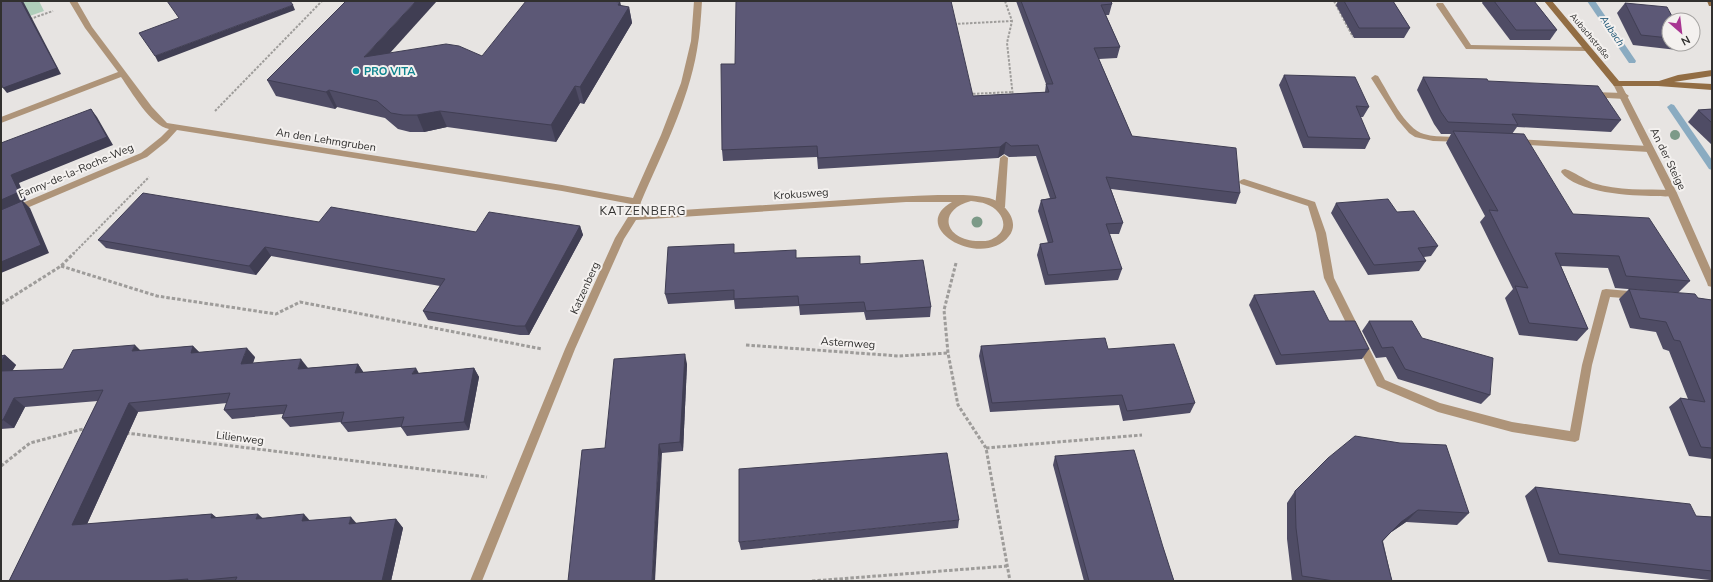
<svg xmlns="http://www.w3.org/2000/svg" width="1713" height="582" font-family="'Nunito Sans',sans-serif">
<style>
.green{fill:#afceba}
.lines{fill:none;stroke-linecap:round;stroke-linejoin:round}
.stream{fill:#8aabc1;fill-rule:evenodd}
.path-far1{stroke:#9e9c9a;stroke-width:2;stroke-dasharray:2.5 1.5;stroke-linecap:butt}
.path{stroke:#9e9c9a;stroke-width:3;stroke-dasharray:3.5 2;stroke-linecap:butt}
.service{fill:#ae9479;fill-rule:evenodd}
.minor{fill:#ae9479;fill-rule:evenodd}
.secondary{fill:#926d44;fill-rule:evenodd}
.tree{fill:#7c9a88}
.wall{fill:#4f4c65}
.shaded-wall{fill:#403e53}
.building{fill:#5c5876;stroke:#403e53}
.culture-dot{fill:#0f9aa8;stroke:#f4f1ef;stroke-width:1.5}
.labels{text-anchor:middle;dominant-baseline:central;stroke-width:4;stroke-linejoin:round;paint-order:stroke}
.far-street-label{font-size:9px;fill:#31302f;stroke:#f4f1ef}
.far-water-label{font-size:10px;font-style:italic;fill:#1b5474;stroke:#f4f1ef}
.culture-label{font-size:11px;font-weight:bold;fill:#0d838f;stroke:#f4f1ef;text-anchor:start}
.street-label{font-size:11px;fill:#31302f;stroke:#f4f1ef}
.neighbourhood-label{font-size:12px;letter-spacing:1px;fill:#31302f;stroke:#f4f1ef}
</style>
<rect width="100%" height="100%" fill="#e7e4e2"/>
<!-- green -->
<polygon class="green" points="1,1 39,1 44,11 1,26"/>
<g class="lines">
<!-- stream -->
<g class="stream">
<polygon points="1587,1 1595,1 1636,61 1635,63 1629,63"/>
<polygon points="1671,104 1674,105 1712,160 1712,170 1709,169 1667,107"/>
</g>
<!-- path-far1 -->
<g class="path-far1">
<polyline points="1005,1 1012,21 1007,43 1013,97"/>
<polyline points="1334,1 1353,37"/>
<polyline points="30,19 53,11"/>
<polyline points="954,24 1012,21"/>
<polyline points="969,94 1012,92"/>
<polyline points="215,111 322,1"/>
<polyline points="73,254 149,177"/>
</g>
<!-- path -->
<g class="path">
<polyline points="956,263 944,310 948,353 958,405 986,448 1010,581"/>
<polyline points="61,266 157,296 276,314 300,302 542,349"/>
<polyline points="1,304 61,266 74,253"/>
<polyline points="746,345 899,356 948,353"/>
<polyline points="126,433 487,477"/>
<polyline points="986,448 1142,435"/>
<polyline points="1,466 30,443 87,428"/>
<polyline points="812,581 1007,566"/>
</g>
<!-- service -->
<g class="service">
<polygon points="1437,3 1443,3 1471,45 1587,47 1591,49 1587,51 1466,49 1436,5"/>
<path d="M 1375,75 L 1378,76 C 1388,92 1405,129 1424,134 C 1436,138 1450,136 1462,137 L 1465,138 L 1466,140 L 1465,142 L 1433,141 L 1415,137 L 1409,133 L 1397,119 L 1371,78 Z"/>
<polygon points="1591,92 1625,93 1629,96 1625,99 1588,97 1587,95 1588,93"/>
<polygon points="1516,139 1649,146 1653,149 1649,152 1513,144 1512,142 1513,140"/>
<polygon points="1004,155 1008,158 1005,207 1000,210 995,207 1000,158"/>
<path d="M 1565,169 C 1575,172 1583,179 1593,183 C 1618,191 1646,189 1672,190 L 1677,193 C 1672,198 1662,196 1656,196 C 1632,196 1576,193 1561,172 L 1562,170 Z"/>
<polygon points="1244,179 1315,202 1326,233 1334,278 1385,380 1440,403 1512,422 1570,431 1582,365 1601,293 1602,290 1606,289 1640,292 1641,295 1640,298 1636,299 1610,297 1592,365 1579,440 1575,442 1512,432 1438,412 1377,386 1324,278 1316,233 1308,206 1241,184 1239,182 1241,180"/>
</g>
<!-- minor -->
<g class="minor">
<path d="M 69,1 L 77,1 L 92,27 L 152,107 L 167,123 L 562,185 L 633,198 L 661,135 L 681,83 L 691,41 L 694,1 L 702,1 C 701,17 700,34 697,50 C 688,103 662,153 641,202 L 638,213 C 712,208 785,204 859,199 C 885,197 911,196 938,195 C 955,195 972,194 989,198 C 1004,202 1021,221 1009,236 C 983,270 906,228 952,202 L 906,202 L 636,220 L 624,239 L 575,349 L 482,581 L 470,581 L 565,349 L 615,238 L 628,217 L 631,204 L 562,191 L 177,130 L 167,141 L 147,157 L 1,219 L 1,212 L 141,153 L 161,137 L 169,129 C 151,126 131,91 121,77 L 1,123 L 1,117 L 118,72 L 85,28 ZM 971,201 C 976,202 982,202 986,204 C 1001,209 1012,228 994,238 C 989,242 982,241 976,241 C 944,239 937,210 971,201 Z"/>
<polygon points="1617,81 1621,84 1677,193 1712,272 1712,287 1708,286 1707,283 1667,193 1613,84"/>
</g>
<!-- secondary -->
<g class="secondary">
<polygon points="1544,1 1552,1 1619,81 1659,81 1678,75 1712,70 1712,76 1674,82 1712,84 1712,90 1658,86 1614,86"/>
<polygon points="1707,1 1712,1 1712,6 1709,6"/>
</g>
</g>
<!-- trees -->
<g class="tree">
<circle cx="1675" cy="135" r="5"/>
<circle cx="977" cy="222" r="5.5"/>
</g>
<!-- wall -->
<g class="wall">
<polygon points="1016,1 1111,1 1112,4 1109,15 1106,15 1120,47 1117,58 1099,59 1132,136 1240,193 1236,204 1111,189 1123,223 1119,234 1109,234 1122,269 1118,280 1045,285 1037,255 1040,244 1048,243 1038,211 1041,200 1050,198 1036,156 1009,157 1004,154 998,158 818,169 817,157 723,161 722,150 735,64 973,96 1045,92 1046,84"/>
<polygon points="1338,1 1393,1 1410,28 1404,38 1354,38 1336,5"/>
<polygon points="1483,1 1534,1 1557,30 1550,40 1510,40 1482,3"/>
<polygon points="620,2 621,6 629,7 632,23 584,104 580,103 556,142 447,127 424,132 410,132 398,129 385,118 337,107 335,109 276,96 267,80 390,53 482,56"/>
<polygon points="1625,3 1669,20 1669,44 1682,44 1677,50 1633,45 1617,13"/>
<polygon points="1284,75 1369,107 1363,117 1360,117 1370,139 1365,149 1303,148 1279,85"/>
<polygon points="1423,77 1488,81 1621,120 1611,132 1517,127 1512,134 1573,214 1690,281 1678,293 1615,288 1608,268 1561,266 1588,329 1577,341 1519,335 1505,298 1513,289 1480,222 1485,216 1446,143 1451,134 1441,134 1434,124 1417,90"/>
<polygon points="1712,109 1712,145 1688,122 1698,110"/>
<polygon points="1336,203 1397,212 1438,246 1431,256 1424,257 1426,261 1419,271 1368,275 1331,213"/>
<polygon points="319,222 476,232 580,226 583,235 529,335 520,335 428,320 423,311 440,286 271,256 256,275 106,248 98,240"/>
<polygon points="736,253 860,264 931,307 930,317 866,320 864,312 800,315 799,306 735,309 734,300 668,304 665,294"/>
<polygon points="1629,289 1712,300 1712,459 1689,456 1669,407 1680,398 1688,399 1669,351 1663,349 1656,332 1630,328 1619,299"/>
<polygon points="1254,295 1329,321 1369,349 1362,359 1276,365 1249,305"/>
<polygon points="1369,321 1490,395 1481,404 1398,379 1386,357 1376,358 1362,331"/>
<polygon points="193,346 199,352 255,357 253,363 308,368 358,364 363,372 419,373 474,368 479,377 469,430 407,436 401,427 348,432 341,423 341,422 290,427 282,418 283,414 232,419 224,410 227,403 138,412 87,524 212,514 216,517 263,518 357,523 396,519 403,528 391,581 9,581 98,401 25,407 14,428 1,429 1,356 5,355 16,365 12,371 63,369 140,351"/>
<polygon points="981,346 1108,349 1195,403 1190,413 1123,421 1119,405 990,412 979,356"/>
<polygon points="687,364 683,451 662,453 605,448"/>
<polygon points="1055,456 1163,547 1174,581 1084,581 1053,465"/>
<polygon points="1535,487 1696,516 1712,517 1712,581 1710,581 1710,580 1548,562 1525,496"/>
<polygon points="1295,491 1469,513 1457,525 1406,522 1390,533 1383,541 1392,581 1292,581 1287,539 1287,503"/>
<polygon points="959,520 958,528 741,550 739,542"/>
</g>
<!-- shaded-wall -->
<g class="shaded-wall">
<polygon points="21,1 23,1 61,74 7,93 3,88"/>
<polygon points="416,1 437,1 372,73 364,57"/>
<polygon points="620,2 623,16 629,7 632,23 584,104 580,87 618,5"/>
<polygon points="293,5 295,10 158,62 155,56"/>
<polygon points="575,86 580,103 556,142 551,125"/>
<polygon points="329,90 337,107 335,109 326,92"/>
<polygon points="91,109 97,117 113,145 19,183 26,200 23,201 30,208 49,253 1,273 1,200 11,175"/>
<polygon points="440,111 447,127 424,132 417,115"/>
<polygon points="1006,142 1004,154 998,158 1000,147"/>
<polygon points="580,226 583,235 529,335 525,326"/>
<polygon points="265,247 271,256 256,275 249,266"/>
<polygon points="135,345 144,354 132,351"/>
<polygon points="193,346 202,355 191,353"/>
<polygon points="247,348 255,357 249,374 241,364"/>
<polygon points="685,354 687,364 683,451 680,442"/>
<polygon points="5,355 16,365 6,381 1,376 1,362"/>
<polygon points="301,359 308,368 298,369"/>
<polygon points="358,364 364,373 355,373"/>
<polygon points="416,368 421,377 412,374"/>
<polygon points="474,368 479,377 469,430 464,422"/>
<polygon points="14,398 25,407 14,428 3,420"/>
<polygon points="129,403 138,412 83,533 72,525"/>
<polygon points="659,444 662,453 655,581 652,581"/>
<polygon points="1418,510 1406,522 1390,533 1372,552 1401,522"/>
<polygon points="212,514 221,522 211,518"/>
<polygon points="258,514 267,522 256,519"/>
<polygon points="304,514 312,523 302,521"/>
<polygon points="351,517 358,525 349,524"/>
<polygon points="396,519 403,528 391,581 382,581"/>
</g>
<!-- building -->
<g class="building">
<polygon points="1,1 21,1 57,68 3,88 1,84"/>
<polygon points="167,1 290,1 293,5 155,56 139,33 179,18"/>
<polygon points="346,1 416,1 364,57 446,44 459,46 482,56 526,1 611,1 620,2 618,5 629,7 580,87 575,86 551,125 440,111 417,115 403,115 391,113 377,101 329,90 326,92 267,80"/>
<polygon points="736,1 951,1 973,96 1049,92 1046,84 1053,84 1021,1 1111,1 1112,4 1101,5 1120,47 1094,48 1132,136 1236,148 1240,193 1106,177 1123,223 1106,224 1122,269 1048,275 1040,244 1053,242 1041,200 1056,198 1038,145 1011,146 1006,142 1000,147 818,158 817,146 722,150 721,64 735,64"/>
<polygon points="1344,1 1393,1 1410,28 1359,28"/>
<polygon points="1494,1 1534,1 1557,30 1516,30"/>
<polygon points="1625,3 1667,7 1674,20 1669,20 1669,38 1641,35"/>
<polygon points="1284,75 1355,77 1369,107 1356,106 1370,139 1308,137"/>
<polygon points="1423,77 1487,79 1488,81 1598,86 1621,120 1512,114 1518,125 1448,122 1441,112"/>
<polygon points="91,109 107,137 11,175 19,192 1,200 1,143"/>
<polygon points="1712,109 1712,123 1698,110"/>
<polygon points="1453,131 1524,134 1573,214 1649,218 1690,281 1626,276 1619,256 1555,253 1588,329 1529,323 1515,286 1528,288 1489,210 1498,211"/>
<polygon points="143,193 319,222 331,207 476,232 489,212 580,226 525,326 516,326 423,311 445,279 265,247 249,266 98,240"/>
<polygon points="1388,199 1397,212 1414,211 1438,246 1418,248 1426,261 1374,265 1336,203"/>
<polygon points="22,201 41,245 1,262 1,210"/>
<polygon points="734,244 734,253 796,250 796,258 860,256 860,264 923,260 931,307 866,311 864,302 799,305 798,296 734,299 734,290 665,294 668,247"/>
<polygon points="1629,289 1695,294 1698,298 1712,300 1712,448 1701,447 1680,398 1705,402 1680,341 1674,340 1666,322 1640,318"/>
<polygon points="1314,291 1329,321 1355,321 1369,349 1281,355 1254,295"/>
<polygon points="1369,321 1412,321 1422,338 1493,358 1490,395 1405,369 1393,347 1382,348"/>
<polygon points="1105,338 1108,349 1174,344 1195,403 1127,411 1122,395 992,403 981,346"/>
<polygon points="135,345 132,351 193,346 191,353 247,348 241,364 301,359 298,369 358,364 355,373 416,368 412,374 474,368 464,422 401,427 404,417 341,423 344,412 282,418 287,405 224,410 230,393 129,403 72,525 212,514 211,518 258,514 256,519 304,514 302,521 351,517 349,524 396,519 382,581 235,581 237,577 195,581 187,581 188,579 161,581 9,581 103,390 14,398 3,420 1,420 1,371 63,369 73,350"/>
<polygon points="685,354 680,442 659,444 652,581 568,581 582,450 605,448 614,359"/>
<polygon points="5,355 1,362 1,356"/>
<polygon points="1355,436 1400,443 1446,445 1469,513 1418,510 1401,522 1382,541 1392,581 1334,581 1302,576 1296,528 1295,491 1328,458"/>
<polygon points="1134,450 1163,547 1174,581 1089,581 1055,456"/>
<polygon points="947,453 959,520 739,542 739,469"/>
<polygon points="1535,487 1690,504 1696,516 1712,517 1712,571 1559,554"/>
</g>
<!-- markers -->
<circle class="culture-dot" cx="356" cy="71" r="4"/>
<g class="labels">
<!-- far-street labels -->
<g class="far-street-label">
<text transform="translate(1590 36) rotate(50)">Aubachstraße</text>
</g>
<!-- far-water labels -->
<g class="far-water-label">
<text transform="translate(1612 31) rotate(56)">Aubach</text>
</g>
<!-- culture labels -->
<g class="culture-label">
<text x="364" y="71">PRO VITA</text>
</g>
<!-- street labels -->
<g class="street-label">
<text transform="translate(326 140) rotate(9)">An den Lehmgruben</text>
<text transform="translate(1668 159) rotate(64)">An der Steige</text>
<text transform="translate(76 171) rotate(-23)">Fanny-de-la-Roche-Weg</text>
<text transform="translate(801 194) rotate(-4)">Krokusweg</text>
<text transform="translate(585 288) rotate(-66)">Katzenberg</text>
<text transform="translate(848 343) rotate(4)">Asternweg</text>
<text transform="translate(240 438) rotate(7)">Lilienweg</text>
</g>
<!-- neighbourhood labels -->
<g class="neighbourhood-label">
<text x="643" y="211">KATZENBERG</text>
</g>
</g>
<!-- border -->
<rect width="1713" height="582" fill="none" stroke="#31302f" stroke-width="4"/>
<!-- north arrow -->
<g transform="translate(1681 32) rotate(152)"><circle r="19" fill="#f4f1ef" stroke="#a6a4a2"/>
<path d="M0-3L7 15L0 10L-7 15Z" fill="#a83692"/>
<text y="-6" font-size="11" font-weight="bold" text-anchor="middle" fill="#31302f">N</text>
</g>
</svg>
